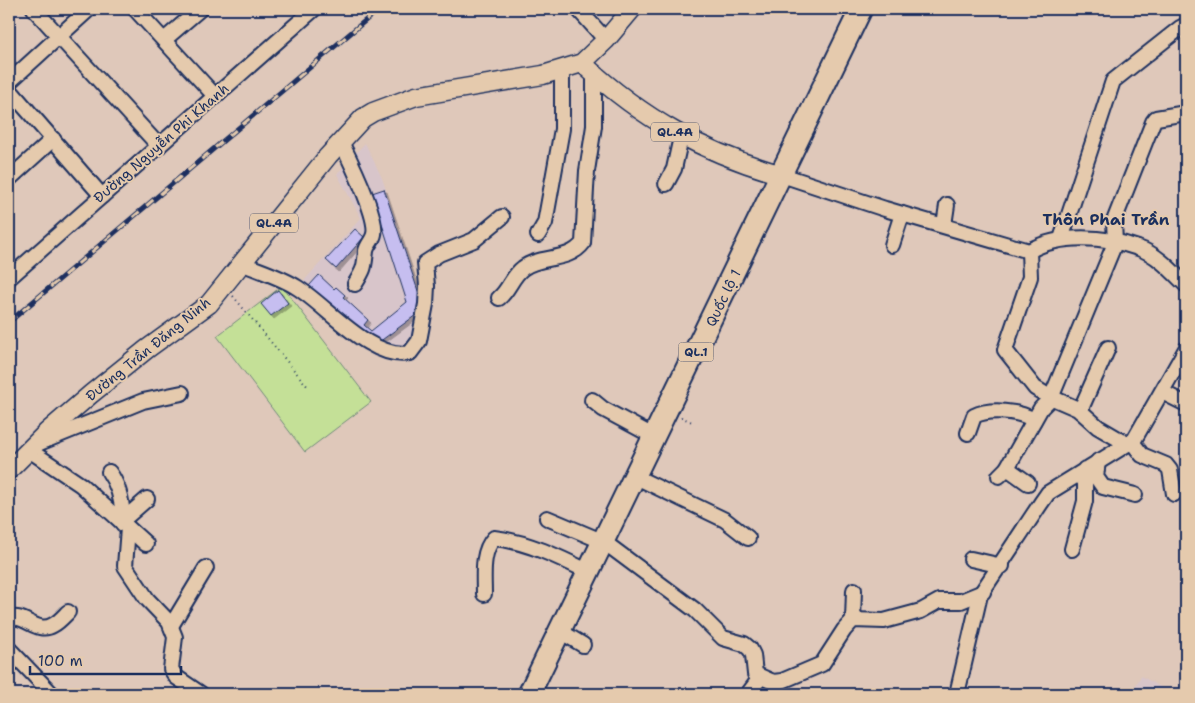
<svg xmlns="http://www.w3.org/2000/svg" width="1195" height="703" font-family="'Shantell Sans',sans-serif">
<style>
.built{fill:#d8c5ca}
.green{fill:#c4e097;stroke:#70887a}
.building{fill:#c6bef0;stroke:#1b2f5e;filter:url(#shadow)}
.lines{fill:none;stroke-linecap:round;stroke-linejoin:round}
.minor-casing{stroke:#1b2f5e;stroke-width:18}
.major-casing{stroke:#1b2f5e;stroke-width:21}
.highway-casing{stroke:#1b2f5e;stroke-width:25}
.path{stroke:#1b2f5e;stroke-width:2;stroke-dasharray:1 4;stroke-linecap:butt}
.minor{stroke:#e5caad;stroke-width:14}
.major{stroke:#e5caad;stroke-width:18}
.highway{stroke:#e5caad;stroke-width:21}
.rail-casing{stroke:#1b2f5e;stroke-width:5}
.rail{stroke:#e5caad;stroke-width:3;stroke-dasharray:9;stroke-linecap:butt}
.labels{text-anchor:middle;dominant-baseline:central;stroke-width:4;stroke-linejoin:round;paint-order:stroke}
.shield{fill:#e5caad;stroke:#585e76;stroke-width:1}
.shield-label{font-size:12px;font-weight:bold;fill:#1b2f5e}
.street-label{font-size:14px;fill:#1b2f5e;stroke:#e5caad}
.quarter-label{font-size:16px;font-weight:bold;fill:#1b2f5e;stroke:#e5caad}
</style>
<defs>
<filter id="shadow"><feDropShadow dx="3" dy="3" stdDeviation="0" flood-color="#0004"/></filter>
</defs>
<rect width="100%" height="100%" fill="#dfc8ba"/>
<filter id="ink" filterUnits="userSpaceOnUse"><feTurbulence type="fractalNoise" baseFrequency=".02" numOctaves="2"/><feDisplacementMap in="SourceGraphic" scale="10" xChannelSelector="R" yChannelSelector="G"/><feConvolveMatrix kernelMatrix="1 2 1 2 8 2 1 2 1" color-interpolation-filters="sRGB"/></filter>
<g filter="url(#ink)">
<!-- built -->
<g class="built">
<polygon points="365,143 382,178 423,301 411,343 403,350 365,339 302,283 361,218 337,174"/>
<polygon points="1141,676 1173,694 1131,694"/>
</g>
<!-- green -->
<polygon class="green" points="282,286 371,402 305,452 217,336"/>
<!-- building -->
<g class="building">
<polygon points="384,189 420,297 416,315 375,345 309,286 319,275 334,289 336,287 345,295 343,297 368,320 364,325 371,331 407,302 372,193"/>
<polygon points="355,229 364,237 336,269 326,260"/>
<polygon points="278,290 288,303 271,316 261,304"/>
</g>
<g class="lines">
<defs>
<g id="minor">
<polyline points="34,9 159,146"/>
<polyline points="135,9 215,96"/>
<polyline points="578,9 606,40"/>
<polyline points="164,40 200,9"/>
<polyline points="9,82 89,9"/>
<polyline points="9,89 102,196"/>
<path d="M 341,142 C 349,158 378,217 374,234 C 373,240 367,245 366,251 C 364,268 365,268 355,284"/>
<path d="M 782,175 L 885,209 L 1029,251 C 1060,233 1105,236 1138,248 C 1157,254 1172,271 1186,285"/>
<polyline points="9,179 53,139"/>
<polyline points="666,184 674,169 681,137"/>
<polyline points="944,225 947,205"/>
<polyline points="538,235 545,223 562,129 562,69"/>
<polyline points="1061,239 1113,81 1180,28 1186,25"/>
<polyline points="892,245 902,214"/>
<polyline points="1029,251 1030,277 1005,350 1035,388 1048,396 1078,409 1098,427 1127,444"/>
<path d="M 241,263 C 260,271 281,277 298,288 C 329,308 372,361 410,353 L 419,341 L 426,304 L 427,286 L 425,263 L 439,254 L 474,240 L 502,217"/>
<polyline points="9,278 314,9"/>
<path d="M 499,298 C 509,290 512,276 523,268 C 540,255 569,262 583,243 L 587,171 L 594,126 L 594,74"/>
<polyline points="1162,392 1186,404"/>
<polyline points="592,400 603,409 655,437"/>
<polyline points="1080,411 1108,348"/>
<path d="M 968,433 L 974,416 C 990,408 1019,411 1034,420"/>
<polyline points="1132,442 1142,455 1166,465 1170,470 1174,494"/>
<polyline points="37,444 143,401 182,393"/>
<polyline points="29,450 81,485 146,544"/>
<polyline points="1098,461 1096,477 1103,487 1135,495"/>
<polyline points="1007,468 1028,483"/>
<path d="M 109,472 C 120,487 123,506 123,524"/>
<polyline points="999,476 1007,468 1041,408 1051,398 1115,243 1114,221 1153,122 1156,118 1186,113"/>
<polyline points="636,477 725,520 748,538"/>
<polyline points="547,518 604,542 695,610 723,638 744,644 750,649 753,655 755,674 773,682 782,681 822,664 844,630 853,620 884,621 921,611 939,601 961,601 983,592"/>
<polyline points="123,520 147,499"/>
<polyline points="128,528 125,566 147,599 169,622 175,637 171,669 176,677 201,694"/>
<polyline points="1072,549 1085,501 1085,469"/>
<polyline points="971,559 1002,566"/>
<path d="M 484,594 C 484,576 481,552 494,538 C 526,541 561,558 589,572"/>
<path d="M 9,619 C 24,612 36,635 53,625 C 59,622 64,616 68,612"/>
<polyline points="853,620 854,590"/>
<polyline points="171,626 206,568"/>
<polyline points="560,631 583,645"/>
<polyline points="9,649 52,694"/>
<polyline points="748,694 760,678"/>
<polyline points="957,694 980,595 1041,503 1048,493 1134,440 1186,349"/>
</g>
<g id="major">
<path d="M 582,63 C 644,120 702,152 782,175"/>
<polyline points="9,470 47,432 91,394 147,349 209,304 328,156 363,118 373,112 416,96 543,75 582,63 606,40 632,9"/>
</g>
<polyline id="highway" points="529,694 861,9"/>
</defs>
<!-- minor casing -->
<use href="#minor" class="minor-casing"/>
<!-- major casing -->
<use href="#major" class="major-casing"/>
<!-- highway casing -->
<use href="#highway" class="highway-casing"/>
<!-- path -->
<g class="path">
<polyline points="233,296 308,387"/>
<polyline points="681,417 694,423"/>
</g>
<!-- minor -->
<use href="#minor" class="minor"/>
<!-- major -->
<use href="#major" class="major"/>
<!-- highway -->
<use href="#highway" class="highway"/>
<defs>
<polyline id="rail" points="9,322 379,9"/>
</defs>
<!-- rail casing -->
<use href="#rail" class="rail-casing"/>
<!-- rail -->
<use href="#rail" class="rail"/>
</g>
</g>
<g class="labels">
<!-- shield labels -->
<g class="shield">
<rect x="651" y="122.5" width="48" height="19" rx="4"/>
<rect x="250" y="213.5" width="48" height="19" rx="4"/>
<rect x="678.5" y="342.5" width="35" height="19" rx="4"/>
</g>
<g class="shield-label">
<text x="675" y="132">QL.4A</text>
<text x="274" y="223">QL.4A</text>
<text x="696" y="352">QL.1</text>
</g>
<!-- street labels -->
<g class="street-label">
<text transform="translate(161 143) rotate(-41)">Đường Nguyễn Phi Khanh</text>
<text transform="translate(723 298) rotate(-64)">Quốc lộ 1</text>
<text transform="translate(148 349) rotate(-39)">Đường Trần Đăng Ninh</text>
</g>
<!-- quarter labels -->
<g class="quarter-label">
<text x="1106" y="219">Thôn Phai Trần</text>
</g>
</g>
<!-- margin -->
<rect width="1195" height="703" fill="none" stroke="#e5caad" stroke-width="30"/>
<rect x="15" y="15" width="1165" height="673" fill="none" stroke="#1b2f5e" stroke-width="2" filter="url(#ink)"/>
<!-- scale -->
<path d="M30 666v8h151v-8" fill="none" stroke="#1b2f5e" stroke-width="2.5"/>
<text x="38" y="666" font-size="15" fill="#1b2f5e" stroke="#e5caad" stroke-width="4" paint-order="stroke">100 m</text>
</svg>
